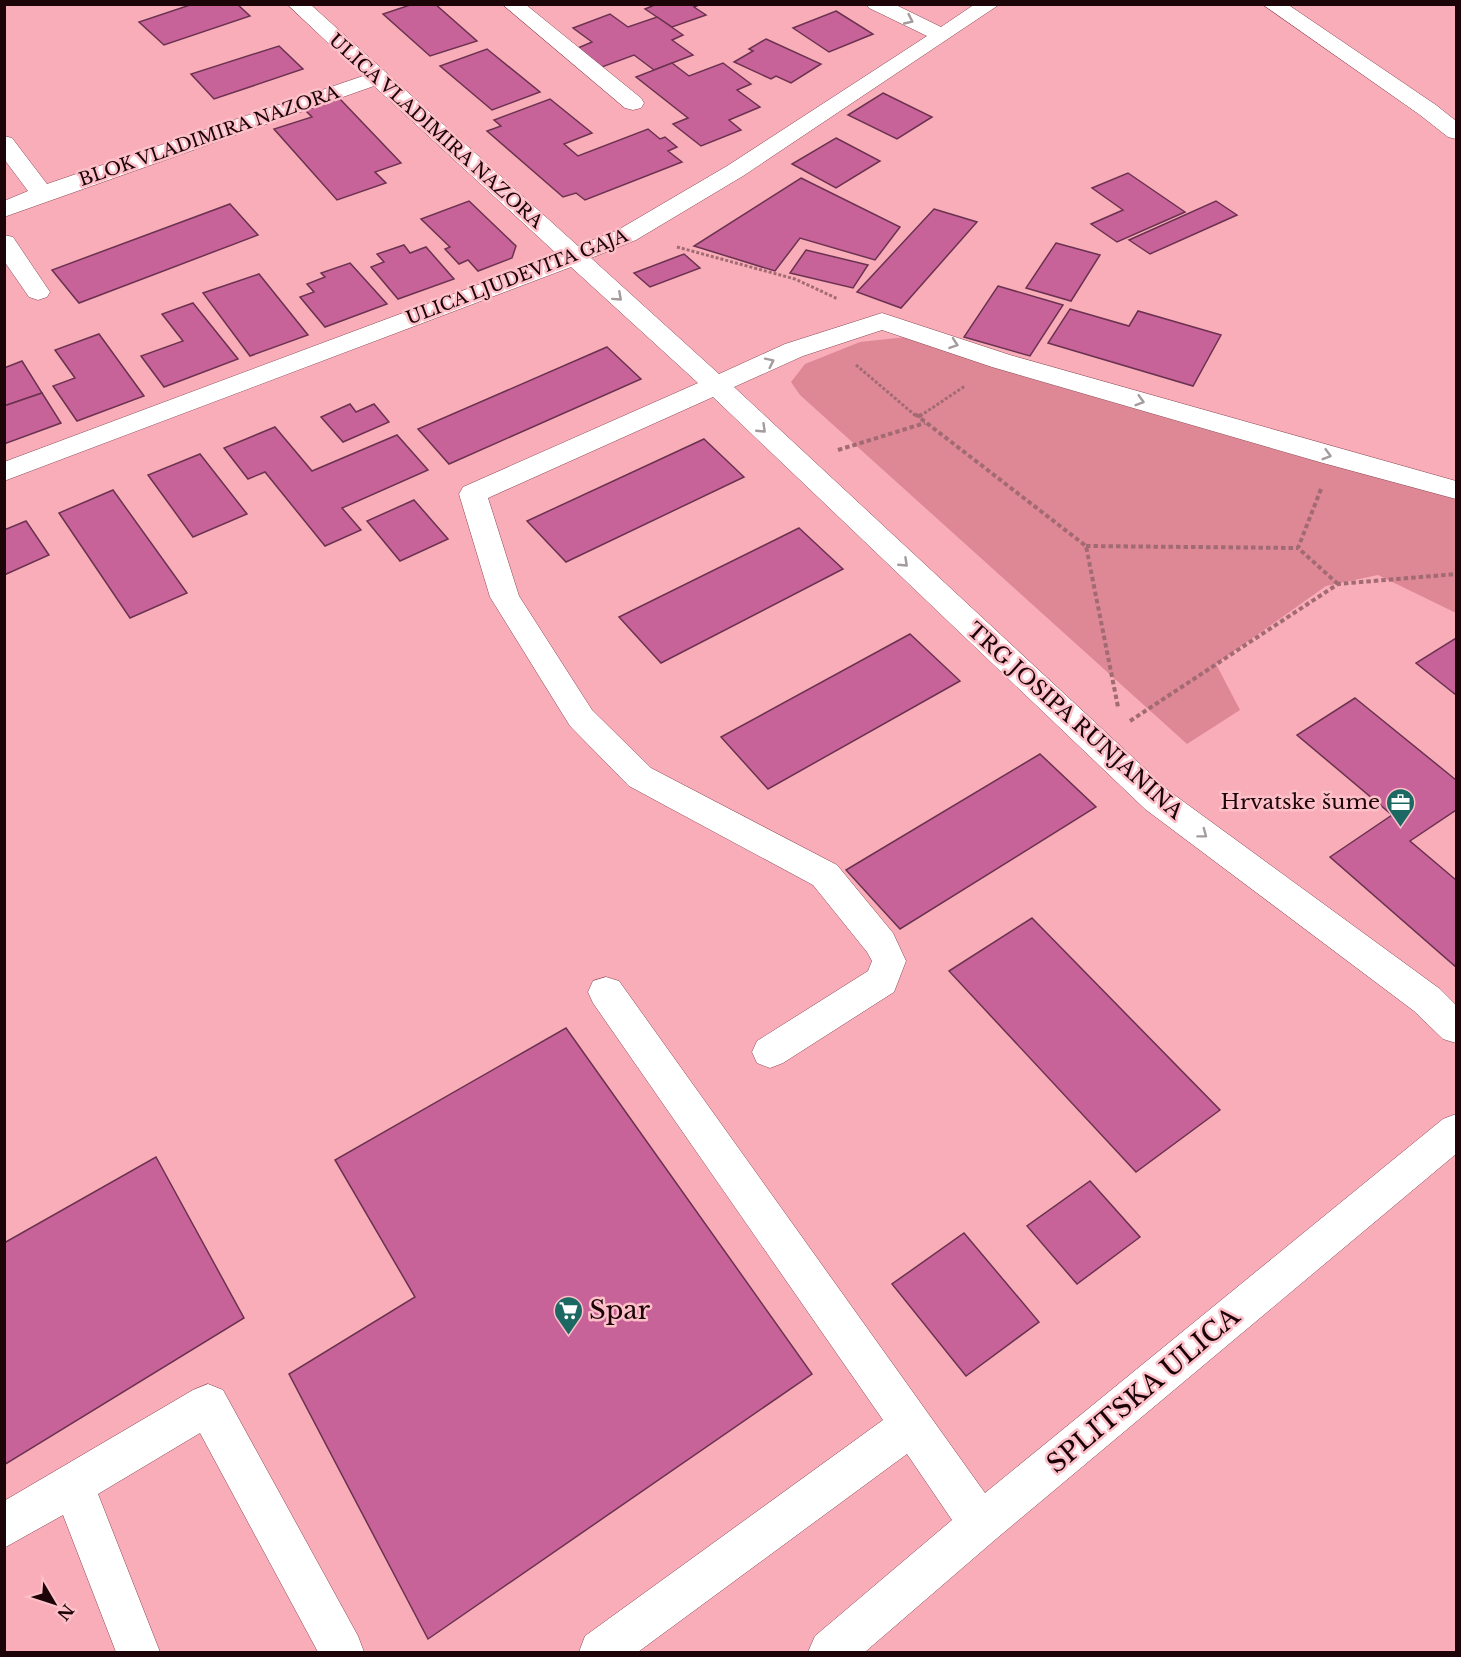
<svg xmlns="http://www.w3.org/2000/svg" width="1461" height="1657" font-family="'Libre Baskerville',serif">
<style>
.green{fill:#de8896}
.building{fill:#c76398;stroke:#6b3250;stroke-width:1.5}
.lines{fill:none;stroke-linecap:round;stroke-linejoin:round}
.minor-casing{stroke:#894754;stroke-width:1}
.path-far1{stroke:#a26b73;stroke-width:3;stroke-dasharray:3 2;stroke-linecap:butt}
.path{stroke:#a26b73;stroke-width:4;stroke-dasharray:4.5 3;stroke-linecap:butt}
.minor{fill:#fff;fill-rule:evenodd}
.oneway{stroke:#a49b9d}
.labels{text-anchor:middle;dominant-baseline:central;stroke-width:5;stroke-linejoin:round;paint-order:stroke}
.far-street-label{font-size:18px;fill:#1c0409;stroke:#fdbfc8}
.street-label{font-size:21px;fill:#1c0409;stroke:#fdbfc8}
.poi-label{font-size:21px;fill:#1c0409;stroke:#fdbfc8;text-anchor:end}
.near-poi-label{font-size:26px;fill:#1c0409;stroke:#fdbfc8;text-anchor:start}
.near-street-label{font-size:26px;fill:#1c0409;stroke:#fdbfc8}
</style>
<rect width="100%" height="100%" fill="#f9adb8"/>
<!-- green -->
<polygon class="green" points="906,337 1456,498 1456,613 1378,575 1326,586 1216,664 1240,710 1187,744 800,395 791,382 805,364 860,342"/>
<!-- building -->
<g class="building">
<polygon points="193,4 237,4 250,16 164,45 139,22"/>
<polygon points="413,4 435,4 477,41 430,56 383,14"/>
<polygon points="657,4 701,4 694,7 706,15 672,27 645,9"/>
<polygon points="836,11 873,34 829,52 793,28"/>
<polygon points="610,14 628,27 657,17 683,35 672,40 693,55 654,70 634,55 602,67 578,48 592,42 573,28"/>
<polygon points="766,39 821,64 791,83 776,76 771,79 734,62 753,51 749,49"/>
<polygon points="279,46 303,69 214,99 191,74"/>
<polygon points="487,49 540,92 492,110 440,66"/>
<polygon points="672,63 689,76 723,63 751,84 737,90 760,107 729,120 741,130 701,146 673,124 688,118 636,77"/>
<polygon points="883,93 932,117 897,139 848,115"/>
<polygon points="340,99 401,163 375,172 386,183 337,200 274,129 312,117 305,110"/>
<polygon points="550,99 592,133 564,144 578,156 648,129 660,139 665,137 677,147 668,151 682,162 585,200 576,193 563,197 487,131 501,126 494,120"/>
<polygon points="836,138 880,161 836,188 792,164"/>
<polygon points="1128,173 1185,212 1117,242 1091,224 1123,210 1092,188"/>
<polygon points="801,178 900,227 875,260 800,238 775,271 694,246"/>
<polygon points="469,201 516,246 512,258 478,271 468,260 459,264 445,249 450,247 421,219"/>
<polygon points="1216,201 1237,215 1150,254 1129,240"/>
<polygon points="230,204 258,235 79,303 52,270"/>
<polygon points="934,209 977,222 901,308 857,292"/>
<polygon points="1056,243 1100,255 1071,301 1026,288"/>
<polygon points="404,245 410,253 426,247 454,279 398,299 371,267 384,262 377,254"/>
<polygon points="806,250 868,265 853,288 790,273"/>
<polygon points="684,254 700,268 650,287 634,273"/>
<polygon points="350,263 387,304 325,327 300,297 314,292 307,284 325,277 321,273"/>
<polygon points="259,274 308,335 250,356 203,293"/>
<polygon points="998,286 1063,305 1030,356 964,337"/>
<polygon points="193,303 238,359 164,387 141,356 183,341 162,314"/>
<polygon points="1070,309 1129,326 1138,311 1221,335 1193,386 1048,343"/>
<polygon points="99,334 144,396 77,421 53,386 75,378 55,350"/>
<polygon points="607,347 641,379 449,464 418,429"/>
<polygon points="22,361 42,393 4,406 4,368"/>
<polygon points="42,393 61,423 4,444 4,406"/>
<polygon points="350,404 356,412 374,404 389,422 343,442 321,417"/>
<polygon points="275,427 312,471 397,435 428,470 342,508 361,530 325,546 265,472 248,479 224,448"/>
<polygon points="704,439 744,477 566,562 527,521"/>
<polygon points="200,454 247,514 193,537 148,475"/>
<polygon points="113,490 187,593 130,618 59,513"/>
<polygon points="414,500 448,539 400,561 367,521"/>
<polygon points="26,521 49,555 4,575 4,530"/>
<polygon points="799,528 843,569 661,663 619,617"/>
<polygon points="910,634 960,681 768,789 721,737"/>
<polygon points="1456,638 1456,695 1416,663"/>
<polygon points="1355,698 1456,780 1456,810 1410,841 1456,880 1456,967 1330,857 1392,815 1297,735"/>
<polygon points="1040,754 1096,807 900,929 846,870"/>
<polygon points="1032,918 1220,1110 1136,1172 949,971"/>
<polygon points="566,1028 812,1374 428,1639 289,1374 415,1297 335,1160"/>
<polygon points="156,1157 244,1318 4,1465 4,1243"/>
<polygon points="1090,1181 1140,1237 1077,1284 1027,1226"/>
<polygon points="964,1233 1039,1322 966,1376 892,1284"/>
</g>
<g class="lines">
<defs>
<g id="minor">
<polygon points="287,4 310,4 578,246 618,230 727,166 927,36 869,8 866,4 894,4 941,27 975,4 1000,4 743,176 636,240 591,258 719,374 785,344 882,313 1010,355 1456,481 1456,499 1323,463 992,367 882,330 803,356 734,387 1169,791 1440,989 1456,1005 1456,1043 1443,1039 1414,1011 1145,809 713,397 488,498 519,596 592,710 651,768 837,865 893,933 906,961 894,992 783,1063 770,1068 757,1063 752,1052 757,1041 868,971 872,961 867,952 813,885 629,786 570,726 490,597 459,494 463,487 698,383 571,267 4,481 4,462 558,255 374,86 4,217 4,201 28,191 4,159 4,136 12,138 47,184 363,76"/>
<polygon points="502,4 525,4 641,98 644,103 641,108 633,110 625,108"/>
<polygon points="1262,4 1287,4 1436,105 1456,121 1456,139 1448,137 1420,115"/>
<polygon points="4,235 13,237 50,292 47,297 38,300 29,297 4,261"/>
<polygon points="606,977 619,981 985,1493 1443,1119 1456,1114 1456,1154 996,1539 865,1652 808,1652 815,1636 952,1520 907,1454 638,1652 579,1652 585,1636 883,1420 593,1003 588,992 593,981"/>
<polygon points="208,1384 223,1390 358,1636 364,1652 318,1652 200,1433 98,1494 160,1652 116,1652 63,1515 4,1548 4,1501 193,1390"/>
</g>
</defs>
<!-- minor casing -->
<use href="#minor" class="minor-casing"/>
<!-- path-far1 -->
<g class="path-far1">
<polyline points="677,247 795,279 838,299"/>
<polyline points="856,365 916,416"/>
<polyline points="920,416 965,386"/>
</g>
<!-- path -->
<g class="path">
<polyline points="915,414 1086,546 1118,707"/>
<polyline points="918,417 922,414"/>
<polyline points="838,450 925,423"/>
<polyline points="1321,489 1298,548 1338,584"/>
<polyline points="1086,546 1298,548"/>
<polyline points="1130,721 1338,584 1456,574"/>
</g>
<!-- minor -->
<use href="#minor" class="minor"/>
</g>
<!-- one-way arrows -->
<defs><path id="oneway-chevron" d="M-2-3.5L2.5 0L-2 3.5" fill="none" stroke-width="1.6" stroke-linecap="round" stroke-linejoin="round" transform="scale(1.5)"/></defs>
<g class="oneway">
<use href="#oneway-chevron" transform="translate(909 20) rotate(25)"/>
<use href="#oneway-chevron" transform="translate(618 297) rotate(42)"/>
<use href="#oneway-chevron" transform="translate(954 344) rotate(19)"/>
<use href="#oneway-chevron" transform="translate(770 362) rotate(-26)"/>
<use href="#oneway-chevron" transform="translate(1140 401) rotate(16)"/>
<use href="#oneway-chevron" transform="translate(762 429) rotate(44)"/>
<use href="#oneway-chevron" transform="translate(1327 455) rotate(16)"/>
<use href="#oneway-chevron" transform="translate(904 563) rotate(43)"/>
<use href="#oneway-chevron" transform="translate(1203 834) rotate(37)"/>
</g>
<!-- icons -->
<defs>
<symbol id="office-pin" viewBox="-11 -11 22 30"><path d="M0 17L-7.5 6A9.5 9.5 0 1 1 7.5 6Z" fill="#1c6863" stroke="#fdbfc8"/><path d="M-6-3h4V-5.5h4V-3h4V5H-6ZM-1-4.5V-3h2v-1.5ZM-6 0V1H6V0Z" fill="#fff"/></symbol>
<symbol id="supermarket-pin" viewBox="-11 -11 22 30"><path d="M0 17L-7.5 6A9.5 9.5 0 1 1 7.5 6Z" fill="#1c6863" stroke="#fdbfc8"/><path d="M-6-5.5h2.5l.6 2H6L4.5 2H-2.5L-4.4-4H-6ZM-1.5 3.2a1.3 1.3 0 1 0 .1 0ZM3 3.2a1.3 1.3 0 1 0 .1 0Z" fill="#fff"/></symbol>
</defs>
<g fill-rule="evenodd">
<use href="#office-pin" x="1384" y="786" width="33" height="45"/>
<use href="#supermarket-pin" x="552" y="1294" width="33" height="45"/>
</g>
<g class="labels">
<!-- far-street labels -->
<g class="far-street-label">
<text transform="translate(436 131) rotate(42)">ULICA VLADIMIRA NAZORA</text>
<text transform="translate(209 136) rotate(-19)">BLOK VLADIMIRA NAZORA</text>
<text transform="translate(517 277) rotate(-21)">ULICA LJUDEVITA GAJA</text>
</g>
<!-- street labels -->
<g class="street-label">
<text transform="translate(1075 721) rotate(42)">TRG JOSIPA RUNJANINA</text>
</g>
<!-- poi labels -->
<g class="poi-label">
<text x="1380" y="802">Hrvatske šume</text>
</g>
<!-- near-poi labels -->
<g class="near-poi-label">
<text x="589" y="1310">Spar</text>
</g>
<!-- near-street labels -->
<g class="near-street-label">
<text transform="translate(1143 1390) rotate(-40)">SPLITSKA ULICA</text>
</g>
</g>
<!-- border -->
<rect width="1461" height="1657" fill="none" stroke="#1c0409" stroke-width="12"/>
<!-- north arrow -->
<g transform="translate(54 1603) rotate(129)" stroke="#fdbfc8" stroke-width="4.5" paint-order="stroke">
<path d="M0-4.5L10 22L0 15L-10 22Z" fill="#1c0409"/>
<text y="-9" font-size="16" font-weight="bold" text-anchor="middle" fill="#1c0409">N</text>
</g>
</svg>
